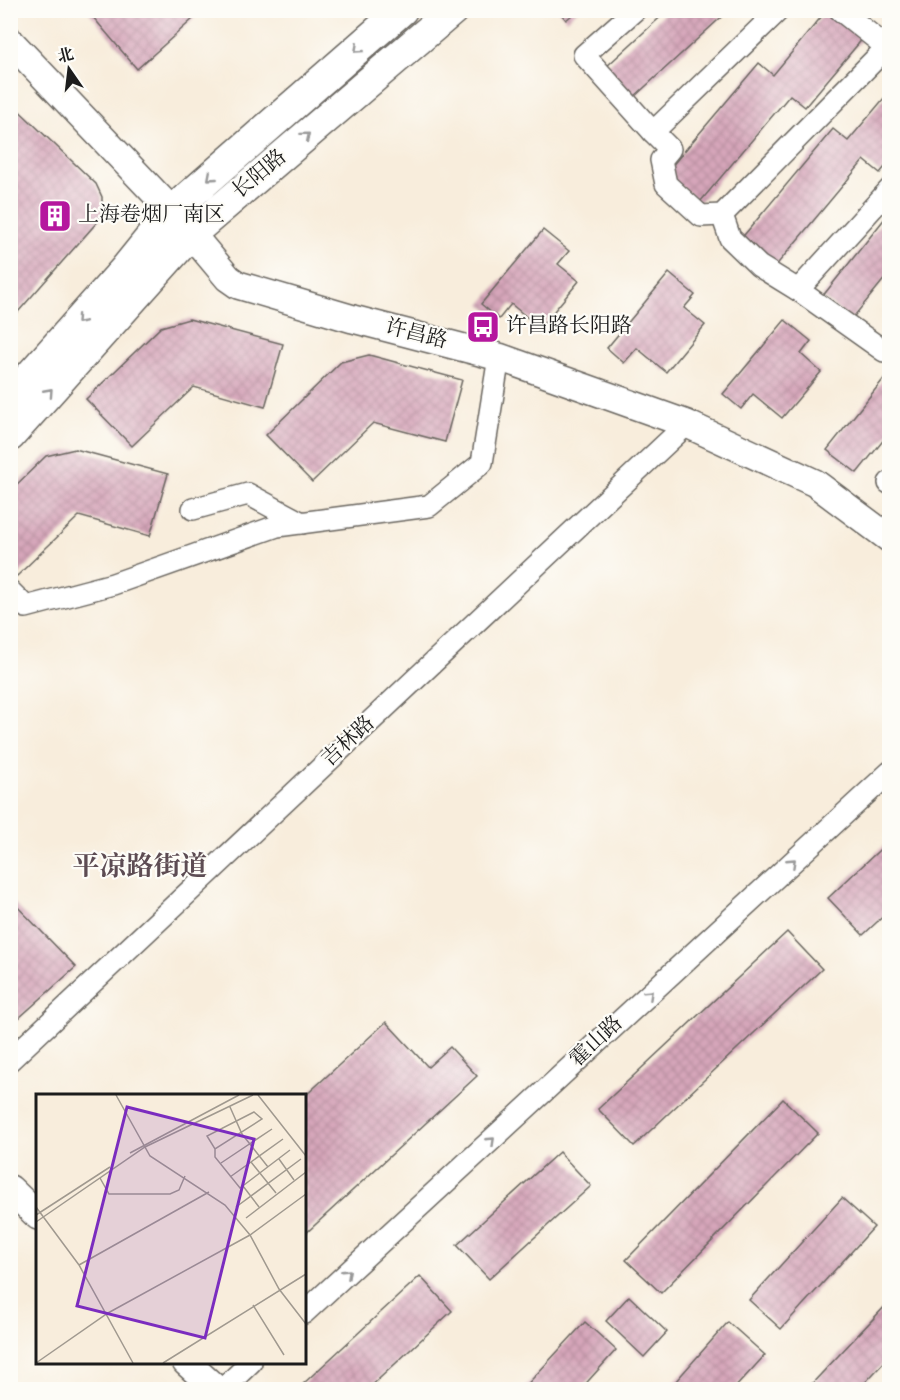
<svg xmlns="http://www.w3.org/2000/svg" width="900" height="1400" font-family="'Sorts Mill Goudy','Noto Serif SC',serif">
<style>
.building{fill:url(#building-cross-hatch)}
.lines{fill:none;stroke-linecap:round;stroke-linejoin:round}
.minor-casing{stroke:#69655f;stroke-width:24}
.tertiary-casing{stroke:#69655f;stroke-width:30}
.secondary-casing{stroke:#69655f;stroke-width:33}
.minor{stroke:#fff;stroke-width:21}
.tertiary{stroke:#fff;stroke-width:27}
.secondary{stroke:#fff;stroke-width:30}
.oneway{stroke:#999}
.labels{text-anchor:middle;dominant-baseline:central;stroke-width:4.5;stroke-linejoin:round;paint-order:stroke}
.street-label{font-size:21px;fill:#1c1c1c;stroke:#fdfcf7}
.poi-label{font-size:21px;fill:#1c1c1c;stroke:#fdfcf7;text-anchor:start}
.district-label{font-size:27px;font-weight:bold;fill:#5d4c53;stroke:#fdfcf7}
.inset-road{fill:none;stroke:#a0998f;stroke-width:1.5}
.view{fill:#7b2cbf;fill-opacity:0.15;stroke:#7b2cbf;stroke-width:3}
.inset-edge{fill:none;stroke:#1c1c1c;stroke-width:3}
</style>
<defs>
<pattern id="building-cross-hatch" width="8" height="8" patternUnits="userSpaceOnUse" patternTransform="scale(1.5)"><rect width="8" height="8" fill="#d6a6ba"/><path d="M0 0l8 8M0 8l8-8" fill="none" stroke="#b78e9f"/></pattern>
</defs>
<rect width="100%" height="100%" fill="#fdfcf7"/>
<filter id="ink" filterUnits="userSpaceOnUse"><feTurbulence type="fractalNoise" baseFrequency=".0167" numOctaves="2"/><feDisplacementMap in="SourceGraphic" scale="12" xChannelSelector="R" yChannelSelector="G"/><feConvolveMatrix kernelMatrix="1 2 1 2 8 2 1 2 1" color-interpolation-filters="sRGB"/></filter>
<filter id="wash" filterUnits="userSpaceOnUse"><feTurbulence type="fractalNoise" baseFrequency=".008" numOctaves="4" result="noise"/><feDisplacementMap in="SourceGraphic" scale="24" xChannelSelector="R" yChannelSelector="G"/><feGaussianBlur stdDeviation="1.35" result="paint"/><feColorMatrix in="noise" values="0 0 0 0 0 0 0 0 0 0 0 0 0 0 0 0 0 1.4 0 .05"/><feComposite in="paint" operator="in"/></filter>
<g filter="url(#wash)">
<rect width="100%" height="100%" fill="#f8eddc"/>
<g id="blocks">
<!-- building -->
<g class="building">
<polygon points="87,10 203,10 137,69"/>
<polygon points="558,10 578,10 566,20"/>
<polygon points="668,10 729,10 634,97 606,67"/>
<polygon points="827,10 832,10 864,37 805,107 790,95 700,202 665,174 759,63 773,75"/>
<polygon points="890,91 890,161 880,173 864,160 774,268 740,240 833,129 848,141"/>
<polygon points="10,102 96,184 102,197 102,211 99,220 10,321"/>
<polygon points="890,212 890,272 851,320 822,297"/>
<polygon points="543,230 569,251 558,264 579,281 540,328 511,304 499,319 481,304"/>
<polygon points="669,273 695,295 684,308 705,325 666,372 637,348 624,363 607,348"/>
<polygon points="189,319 283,344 265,407 194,387 132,446 86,399 161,327"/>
<polygon points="785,320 811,341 801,354 821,372 782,418 753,394 741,409 723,394"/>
<polygon points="369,355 462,380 445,442 373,423 312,482 266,435 341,362"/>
<polygon points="890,371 890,432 857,473 827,450"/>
<polygon points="75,449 168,474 150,536 79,516 17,576 10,569 10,491 46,456"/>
<polygon points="890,840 890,910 863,935 828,898"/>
<polygon points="10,899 76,967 10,1026"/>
<polygon points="787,932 822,969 634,1146 598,1109"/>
<polygon points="386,1022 428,1067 450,1047 477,1076 304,1235 304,1097"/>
<polygon points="783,1099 818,1133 661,1293 626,1260"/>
<polygon points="559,1152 591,1186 489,1279 457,1245"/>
<polygon points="842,1198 874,1227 781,1329 749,1300"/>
<polygon points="420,1276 452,1311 367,1390 308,1390 303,1384"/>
<polygon points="629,1296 667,1332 644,1357 606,1321"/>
<polygon points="890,1301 890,1356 858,1390 806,1390"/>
<polygon points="585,1322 616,1350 580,1390 522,1390"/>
<polygon points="728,1322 765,1355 733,1390 668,1390"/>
</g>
</g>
</g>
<g filter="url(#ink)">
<use href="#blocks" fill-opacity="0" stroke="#69655f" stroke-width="1.5"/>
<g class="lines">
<defs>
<g id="minor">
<polyline points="635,10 584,55 653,132 779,10"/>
<polyline points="840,10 890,50"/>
<polyline points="653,132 670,149 661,160 666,184 701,216 722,215 890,44"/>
<polyline points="722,215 730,238 759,266 798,290 884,351 890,344"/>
<polyline points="798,290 890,189"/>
<polyline points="889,483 890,482"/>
<polyline points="193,509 248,494 302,523"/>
<polyline points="10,591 26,607 113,584 277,526 429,506 482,463 499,357"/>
<polyline points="10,1060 687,424"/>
<polyline points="304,1313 890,772"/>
<polyline points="222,1390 251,1362"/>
</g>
<g id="tertiary">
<polyline points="10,41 172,211 228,278 238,285 353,319 499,357 687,424 815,483 890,539"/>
<polyline points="10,1189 38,1216"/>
<polyline points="186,1362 217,1390"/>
</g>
<g id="secondary">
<polyline points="10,398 125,269 172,211 402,10"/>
<polyline points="10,436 191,234 453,10"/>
</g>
</defs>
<!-- minor casing -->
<use href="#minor" class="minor-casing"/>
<!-- tertiary casing -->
<use href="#tertiary" class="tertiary-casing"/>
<!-- secondary casing -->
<use href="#secondary" class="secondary-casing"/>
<!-- minor -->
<use href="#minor" class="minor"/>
<!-- tertiary -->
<use href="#tertiary" class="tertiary"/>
<!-- secondary -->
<use href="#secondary" class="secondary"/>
</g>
<!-- one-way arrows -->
<defs><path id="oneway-chevron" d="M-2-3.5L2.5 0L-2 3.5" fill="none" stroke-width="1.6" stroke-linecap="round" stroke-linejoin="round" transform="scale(1.5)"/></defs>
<g class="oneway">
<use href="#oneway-chevron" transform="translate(358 49) rotate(139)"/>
<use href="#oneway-chevron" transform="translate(306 136) rotate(-40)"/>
<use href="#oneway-chevron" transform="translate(211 177) rotate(139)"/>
<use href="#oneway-chevron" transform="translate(80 320) rotate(132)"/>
<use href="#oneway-chevron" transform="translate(49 392) rotate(-48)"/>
<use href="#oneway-chevron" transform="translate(792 862) rotate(-43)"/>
<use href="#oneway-chevron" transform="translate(649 994) rotate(-43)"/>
<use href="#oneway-chevron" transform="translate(491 1141) rotate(-43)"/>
<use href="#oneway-chevron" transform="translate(347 1273) rotate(-43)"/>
</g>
</g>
<!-- icons -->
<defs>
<symbol id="building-square" viewBox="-11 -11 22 22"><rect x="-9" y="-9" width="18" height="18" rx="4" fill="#b5179e" stroke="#fdfcf7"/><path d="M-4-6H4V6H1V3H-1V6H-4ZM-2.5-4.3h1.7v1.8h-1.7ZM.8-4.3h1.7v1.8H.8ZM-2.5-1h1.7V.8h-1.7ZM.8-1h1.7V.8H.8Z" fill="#fff"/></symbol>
<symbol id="bus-square" viewBox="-11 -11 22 22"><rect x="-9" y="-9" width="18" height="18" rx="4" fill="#b5179e" stroke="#fdfcf7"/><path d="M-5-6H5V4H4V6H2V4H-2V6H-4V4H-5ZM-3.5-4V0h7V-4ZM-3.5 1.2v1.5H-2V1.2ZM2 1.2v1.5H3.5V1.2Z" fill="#fff"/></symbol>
</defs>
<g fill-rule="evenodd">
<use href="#building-square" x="36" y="197" width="38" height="38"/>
<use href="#bus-square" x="464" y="308" width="38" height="38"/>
</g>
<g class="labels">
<!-- street labels -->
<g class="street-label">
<text transform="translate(260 175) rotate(-40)">长阳路</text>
<text transform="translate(416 335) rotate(14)">许昌路</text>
<text transform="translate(349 742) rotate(-43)">吉林路</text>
<text transform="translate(597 1042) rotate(-43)">霍山路</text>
</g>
<!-- poi labels -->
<g class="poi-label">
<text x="78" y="216">上海卷烟厂南区</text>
<text x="506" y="327">许昌路长阳路</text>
</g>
<!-- district labels -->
<g class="district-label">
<text x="140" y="868">平凉路街道</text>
</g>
</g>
<!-- overview -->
<g transform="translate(36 1094)">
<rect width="270" height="270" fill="#f8eddc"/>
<path class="inset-road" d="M 80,1 L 114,62 L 189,111 L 214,141 L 243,195 L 270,230M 222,1 L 270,62M 194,13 L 206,40 L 232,73M 218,18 L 226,25 L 179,55 L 171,42 ZM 179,55 L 179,63 L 204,94 L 254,56M 94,59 L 203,1M 243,65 L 258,86M 215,68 L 240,99M 185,69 L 236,35M 194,83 L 247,45M 64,84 L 73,100 L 134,100 L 143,96 L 149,82M 207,92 L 223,113M 0,113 L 43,171 L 97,269M 200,113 L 265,65M 0,121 L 74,73M 210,124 L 270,78M 0,128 L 109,53 L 217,1M 43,171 L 173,98M 217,211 L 248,261M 0,269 L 72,219 L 214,141 L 270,100M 127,269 L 270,180"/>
<path class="view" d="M 91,13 L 218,45 L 169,244 L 41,212 Z"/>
<rect width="270" height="270" class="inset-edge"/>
</g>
<!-- margin -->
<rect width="900" height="1400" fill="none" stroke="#fdfcf7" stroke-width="36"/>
<!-- north arrow -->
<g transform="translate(69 69) rotate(346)" stroke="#fdfcf7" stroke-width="4.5" paint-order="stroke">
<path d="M0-4.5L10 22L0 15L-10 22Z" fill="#1c1c1c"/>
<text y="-9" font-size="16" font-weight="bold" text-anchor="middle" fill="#1c1c1c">北</text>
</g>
</svg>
